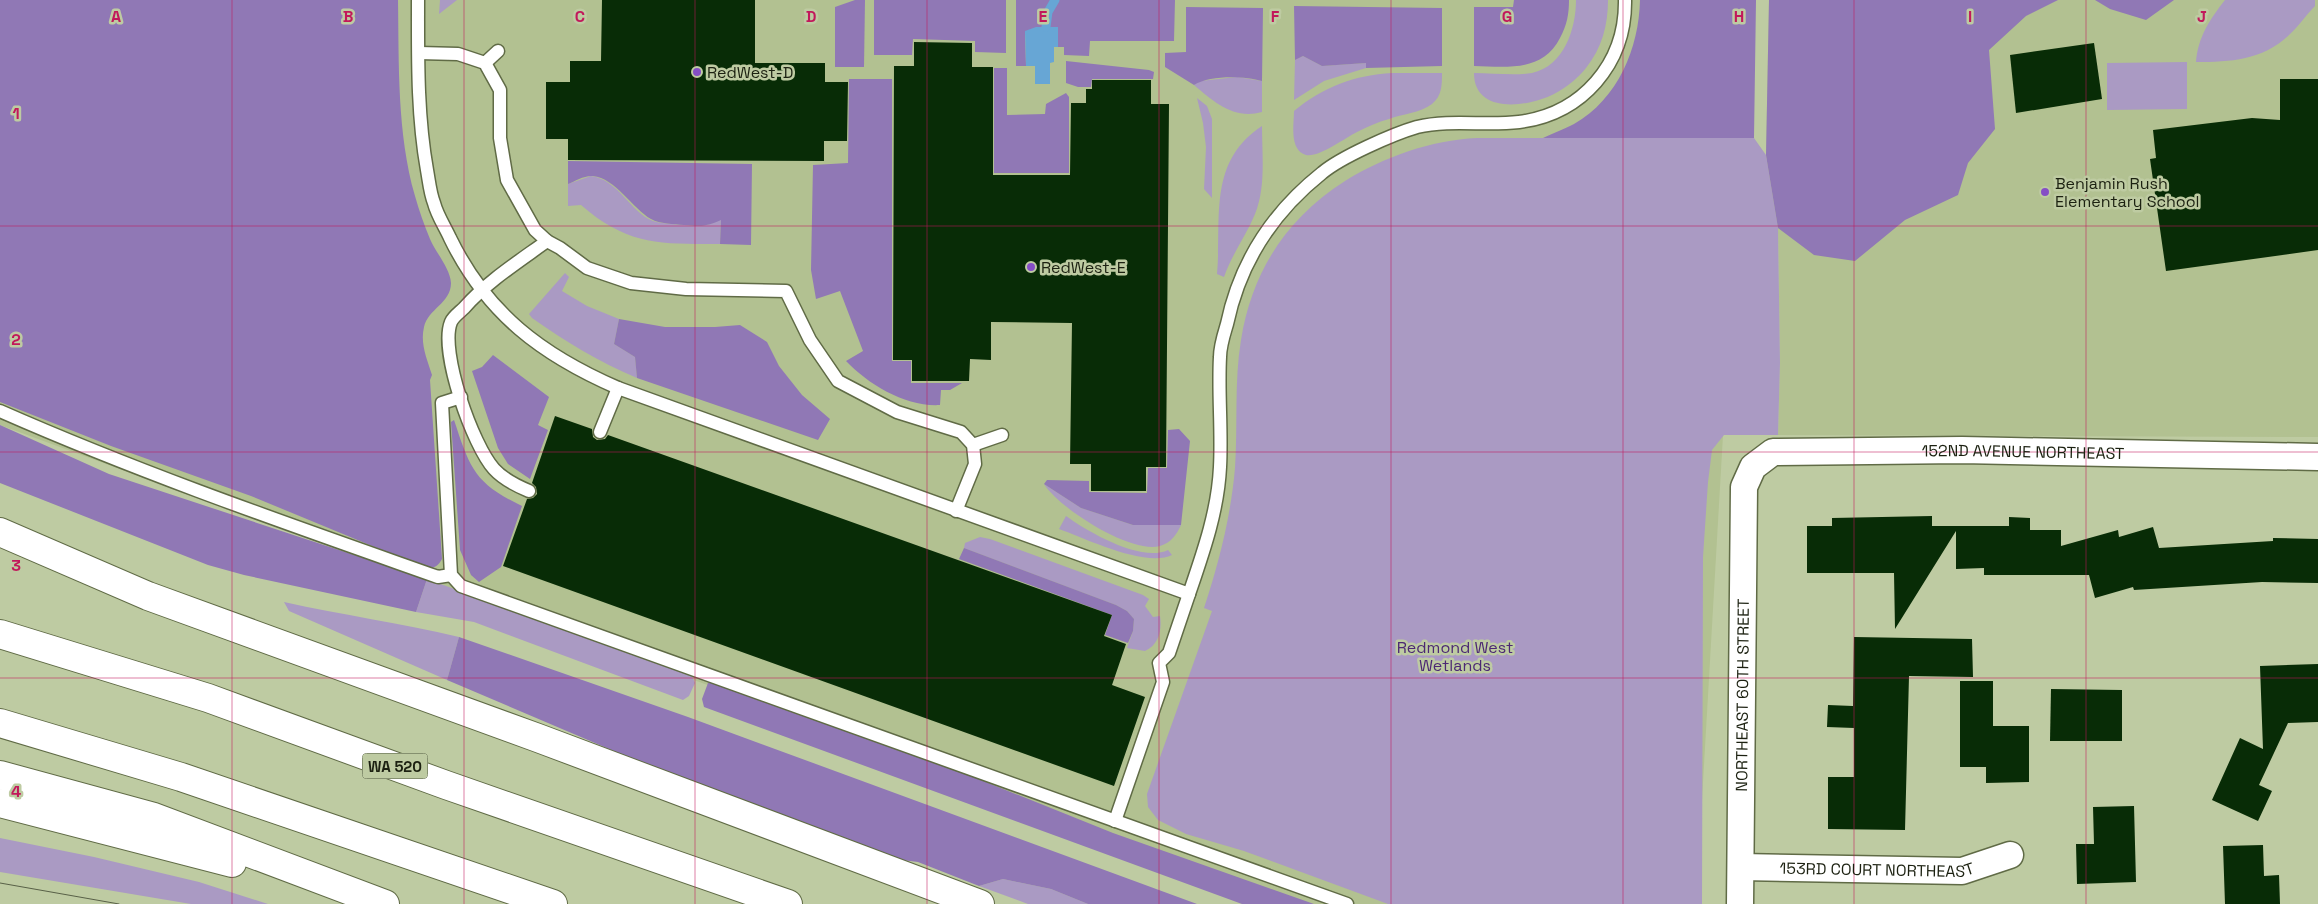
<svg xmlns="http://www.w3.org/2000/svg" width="2318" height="904" font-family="'Space Grotesk',sans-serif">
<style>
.built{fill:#b2c191}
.green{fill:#aa9ac3}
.forest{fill:#9078b5}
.water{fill:#67a6d5}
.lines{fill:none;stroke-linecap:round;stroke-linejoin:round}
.stream{stroke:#67a6d5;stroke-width:9}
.building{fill:#082c06}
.service-casing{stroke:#606b46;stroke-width:15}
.minor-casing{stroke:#606b46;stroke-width:29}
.motorway-casing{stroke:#606b46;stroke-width:30}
.service{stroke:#fff;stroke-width:12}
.minor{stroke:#fff;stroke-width:26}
.motorway{stroke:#fff;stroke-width:28}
.tram{stroke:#586047;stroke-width:1}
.grid{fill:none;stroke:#c2185b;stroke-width:1;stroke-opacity:0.55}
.poi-dot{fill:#854ec5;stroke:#becba2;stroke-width:2}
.labels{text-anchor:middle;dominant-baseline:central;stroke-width:5;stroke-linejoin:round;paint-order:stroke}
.shield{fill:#becba2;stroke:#4d543c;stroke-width:1}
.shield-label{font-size:15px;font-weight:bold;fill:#1c2111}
.poi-label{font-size:16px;fill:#1c2111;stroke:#becba2;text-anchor:start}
.street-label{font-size:16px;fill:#1c2111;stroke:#becba2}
.park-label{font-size:16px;fill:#4c2874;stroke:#becba2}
.grid-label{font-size:16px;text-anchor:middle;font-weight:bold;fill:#c2185b;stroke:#becba2;stroke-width:5;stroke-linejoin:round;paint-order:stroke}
</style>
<rect width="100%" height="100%" fill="#becba2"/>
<!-- built -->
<g class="built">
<polygon points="0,0 1722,0 1723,435 1696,904 1303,904 0,425"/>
<polygon points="1769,0 2318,0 2318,437 1778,435 1780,363 1778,228 1766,155"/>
</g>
<!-- green -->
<g class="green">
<polygon points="440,0 457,0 439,14"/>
<path d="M 1576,0 L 1608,0 C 1608,25 1602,48 1586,68 C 1578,78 1566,88 1554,94 C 1529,107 1474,115 1474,73 C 1493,73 1514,76 1532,73 C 1564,66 1576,29 1576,0 Z"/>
<path d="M 2225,0 L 2315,0 L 2315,6 C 2306,15 2299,26 2289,35 C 2263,60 2231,62 2196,62 C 2198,37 2210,19 2225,0 Z"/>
<polygon points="1303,56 1322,66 1366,63 1366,68 1324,81 1294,100 1295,60"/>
<polygon points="2187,62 2187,109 2107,110 2107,63"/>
<path d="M 1392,73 L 1442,73 C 1442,85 1442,96 1432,104 C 1420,113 1402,114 1389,119 C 1378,122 1367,127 1357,132 C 1345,138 1318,158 1306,155 C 1289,150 1294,124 1294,111 C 1323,87 1355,75 1392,73 Z"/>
<path d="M 1237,77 L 1262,81 L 1262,112 C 1234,120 1214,102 1194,85 L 1200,81 Z"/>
<polygon points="1197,98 1207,106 1212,119 1212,198 1204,189 1206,147 1203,123"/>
<path d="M 1262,126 C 1262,155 1266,187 1255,214 C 1246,236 1232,254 1224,277 L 1217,274 C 1222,219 1207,162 1262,126 Z"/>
<path d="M 1477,138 L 1754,138 L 1766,155 L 1778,228 L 1780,363 L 1778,435 L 1724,435 L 1712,450 L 1708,482 L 1703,557 L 1702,904 L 1388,904 L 1244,851 L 1186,834 L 1158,820 L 1148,807 L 1147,794 L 1212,611 L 1204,608 C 1219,563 1231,515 1235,468 C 1238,425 1234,382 1241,340 C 1252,271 1287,218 1345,181 C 1384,157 1431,140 1477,138 Z"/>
<path d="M 591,176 C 619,180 630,212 653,221 C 662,224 674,224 684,225 C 700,226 707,227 721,219 L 720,244 C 661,244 628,246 581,205 L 568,206 L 568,184 Z"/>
<path d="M 565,273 L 569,277 L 562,291 L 587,306 L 619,319 L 614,344 L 635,357 L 637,378 C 599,362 566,342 532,318 L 529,314 Z"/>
<path d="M 1044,484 L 1081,508 L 1133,525 L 1181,525 C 1177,534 1171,543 1160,546 C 1131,554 1060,509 1044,484 Z"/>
<path d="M 1066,516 C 1088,532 1142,563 1168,550 L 1172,555 C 1146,568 1087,539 1059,529 Z"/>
<path d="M 980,537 L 990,539 L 1143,595 L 1149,599 L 1145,606 L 1153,617 L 1160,616 C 1162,630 1159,645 1145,651 L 1127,648 L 1133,631 L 1134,619 L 1127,611 L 1116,605 L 964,548 L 965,543 Z"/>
<polygon points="427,579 692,676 695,683 689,696 683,700 474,622 416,612"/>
<path d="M 284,602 C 342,615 401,623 459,637 L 447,680 L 289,611 Z"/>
<polygon points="0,838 94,857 199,882 268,904 191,904 0,872"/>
<polygon points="1003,879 1051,889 1088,904 1028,904 979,886"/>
</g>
<!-- forest -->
<g class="forest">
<path d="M 0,0 L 398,0 C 399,65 397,133 415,196 C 419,210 424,225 430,239 C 436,253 450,268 451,283 C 451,303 428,309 424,327 C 420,344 427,359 432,375 L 430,380 L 442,559 C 437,568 432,569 423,567 L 251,496 L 111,446 L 0,402 Z"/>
<polygon points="855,0 865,0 864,67 835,67 835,7"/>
<polygon points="874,0 1006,0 1006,53 975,52 975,41 913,39 912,55 874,55"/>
<polygon points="1016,0 1175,0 1174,41 1090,41 1089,56 1064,55 1064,47 1058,47 1058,27 1025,32 1026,66 1016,66"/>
<path d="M 1514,0 L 1569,0 C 1569,14 1567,25 1560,38 C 1543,72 1507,67 1474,66 L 1474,7 L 1513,7 Z"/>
<path d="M 1640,0 L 1756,0 L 1754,138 L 1543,138 C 1553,133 1565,129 1574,124 C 1618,99 1639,48 1640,0 Z"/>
<polygon points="1769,0 2058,0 2026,16 1989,50 1995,129 1968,163 1958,195 1905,220 1855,261 1814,255 1778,228 1766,155"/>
<polygon points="2095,0 2174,0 2146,20 2110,9"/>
<polygon points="1294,6 1442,8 1442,66 1366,68 1366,63 1322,66 1303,56 1295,60"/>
<path d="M 1186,7 L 1263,8 L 1262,81 C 1244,76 1210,75 1194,85 L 1165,67 L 1165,53 L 1186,52 Z"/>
<polygon points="1066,61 1149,70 1154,72 1153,79 1092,79 1091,87 1078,87 1066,83"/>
<polygon points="994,68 1007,68 1007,115 1045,114 1046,104 1066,93 1069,97 1069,173 994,173"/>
<path d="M 849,79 L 892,79 L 892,361 L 911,361 L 911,383 L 962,383 L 950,390 L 941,390 L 940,405 C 906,407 869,385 846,361 L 863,351 L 840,291 L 816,299 L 811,270 L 813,165 L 848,163 Z"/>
<path d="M 568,161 L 752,164 L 751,245 L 720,244 L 721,220 C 706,227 701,226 684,225 C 674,224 660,224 651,219 C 633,209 615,178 593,176 C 585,175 575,181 568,184 Z"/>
<polygon points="619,319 665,327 715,327 740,325 767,342 779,366 802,395 830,419 818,440 637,378 635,357 614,344"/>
<polygon points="493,355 549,397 538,425 548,430 530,479 508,464 498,448 472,371 482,367"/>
<path d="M 454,420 C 470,468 474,483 522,506 L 501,567 L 479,582 L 471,575 L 460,550 L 451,422 Z"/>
<polygon points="0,425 109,474 427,579 416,612 244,575 208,565 0,483"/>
<polygon points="1179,429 1190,441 1181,525 1133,525 1081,508 1044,484 1047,480 1089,481 1089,492 1147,493 1148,468 1167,468 1168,430"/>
<polygon points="964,548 1116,605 1127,611 1134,619 1133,631 1128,643 1105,635 1112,615 959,559"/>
<polygon points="459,637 688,717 1197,904 1088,904 1051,889 1003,879 979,886 918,862 902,860 696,786 447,680"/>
<polygon points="711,682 961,772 1113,833 1314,904 1242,904 704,707 702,699 708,683"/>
</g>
<!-- water -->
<polygon class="water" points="1036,27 1058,27 1058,47 1054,47 1054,62 1050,63 1050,84 1035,84 1035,66 1026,66 1025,31"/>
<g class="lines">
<!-- stream -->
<polyline class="stream" points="1046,27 1048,12 1055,0"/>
</g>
<!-- building -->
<g class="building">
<polygon points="602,0 755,0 755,63 825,63 825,82 848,82 847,141 824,141 824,161 568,160 568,139 546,139 546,82 570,82 570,61 601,61"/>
<polygon points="914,42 972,43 972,67 993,67 993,175 1070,175 1071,103 1086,103 1086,89 1092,89 1092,80 1151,80 1151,104 1169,104 1166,467 1146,467 1146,491 1091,491 1091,464 1070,464 1072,323 991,322 991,360 970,359 969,381 912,381 912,360 893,360 894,66 914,66"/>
<polygon points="2094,43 2102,99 2016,113 2010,55"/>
<polygon points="2280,79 2318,79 2318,250 2166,271 2150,159 2156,158 2153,130 2252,118 2280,120"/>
<polygon points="555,416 592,429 593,437 597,440 605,439 608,435 1112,615 1104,636 1126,644 1112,685 1145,697 1114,786 503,566 527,499 533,498 537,494 536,487 532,483"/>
<polygon points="1932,516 1932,526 2009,526 2009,517 2030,518 2030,530 2061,530 2061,546 2118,530 2119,537 2153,527 2159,548 2273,541 2273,538 2318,539 2318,583 2262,582 2134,590 2133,587 2095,598 2089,575 1984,575 1984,568 1956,569 1956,531 1895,629 1894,573 1807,573 1807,526 1832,526 1832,518"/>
<polygon points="1854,637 1972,639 1973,677 1909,676 1905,830 1828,829 1828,777 1854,777 1854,728 1827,727 1828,705 1853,706"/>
<polygon points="2318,664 2318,722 2288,723 2259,785 2272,791 2258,821 2212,800 2240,738 2263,749 2260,666"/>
<polygon points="1960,681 1993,681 1993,726 2029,726 2029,782 1986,783 1986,767 1960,767"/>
<polygon points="2051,689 2122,690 2122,741 2050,741"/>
<polygon points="2134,806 2136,882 2077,884 2076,844 2094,844 2093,807"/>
<polygon points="2263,845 2264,876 2279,875 2280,904 2225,904 2223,846"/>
</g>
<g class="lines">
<defs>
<g id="service">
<path d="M 418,0 C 418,57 417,114 427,170 C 429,181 430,193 434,203 C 437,215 445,227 450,238 C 487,314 542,355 618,388 L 1189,594 C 1203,553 1218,511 1220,467 C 1222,430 1218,393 1220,357 C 1220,346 1224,334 1227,324 C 1240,262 1273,212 1322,173 C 1341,157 1393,134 1417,127 C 1451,119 1485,126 1519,122 C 1582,114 1626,64 1625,0"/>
<polyline points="419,53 458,54 485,63 500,90 500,138 507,180 535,230 547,241 560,248 587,268 631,283 686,289 786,291 810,340 838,381 897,412 961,432 973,445 975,464 956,511"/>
<polyline points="485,63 498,51"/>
<polyline points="461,397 442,403 451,575 461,586 1347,904"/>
<path d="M 0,411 C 143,474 291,525 438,577 L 451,575"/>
<polyline points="600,432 618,388"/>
<polyline points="973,445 1002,435"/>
<path d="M 529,491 C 517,486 503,479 494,469 C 473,446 439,351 451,322 C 453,317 460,312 464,308 C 488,281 518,262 547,241"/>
<polyline points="1115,821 1163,682 1159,663 1169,653 1189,594"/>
</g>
<g id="minor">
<path id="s1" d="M 1741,867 L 1962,871 L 2010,855"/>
<path id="s2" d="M 1740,904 L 1744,487 L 1753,467 L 1773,452 L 1962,450 L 2318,457"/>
</g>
<g id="motorway">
<polyline points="0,532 148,596 538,738 980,904"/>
<polyline points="0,634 208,698 446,785 788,904"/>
<polyline points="0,723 181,777 553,904"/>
<polyline points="0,775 154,817 385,904"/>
<polyline points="0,803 232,863"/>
</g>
</defs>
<!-- service casing -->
<use href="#service" class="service-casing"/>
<!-- minor casing -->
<use href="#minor" class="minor-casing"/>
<!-- motorway casing -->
<use href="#motorway" class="motorway-casing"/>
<!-- service -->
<use href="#service" class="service"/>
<!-- minor -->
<use href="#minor" class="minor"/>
<!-- motorway -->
<use href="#motorway" class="motorway"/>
<!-- tram -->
<polyline class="tram" points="0,883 119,904"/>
</g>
<!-- grid -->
<path class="grid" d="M 232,0 L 232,904M 464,0 L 464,904M 695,0 L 695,904M 927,0 L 927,904M 1159,0 L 1159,904M 1391,0 L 1391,904M 1623,0 L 1623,904M 1854,0 L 1854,904M 2086,0 L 2086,904M 0,226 L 2318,226M 0,452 L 2318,452M 0,678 L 2318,678"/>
<!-- markers -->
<g class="poi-dot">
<circle cx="697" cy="72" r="5"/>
<circle cx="2045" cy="192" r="5"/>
<circle cx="1031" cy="267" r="5"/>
</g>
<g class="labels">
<!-- shield labels -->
<rect class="shield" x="362.5" y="753.5" width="65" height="25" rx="4"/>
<g class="shield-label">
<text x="395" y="766">WA 520</text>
</g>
<!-- poi labels -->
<g class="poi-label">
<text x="707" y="72">RedWest-D</text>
<text x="2055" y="183">Benjamin Rush<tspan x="2055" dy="18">Elementary School</tspan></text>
<text x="1041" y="267">RedWest-E</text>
</g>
<!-- street labels -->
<g class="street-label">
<text stroke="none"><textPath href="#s2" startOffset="714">152ND AVENUE NORTHEAST</textPath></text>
<text stroke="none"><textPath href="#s2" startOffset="209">NORTHEAST 60TH STREET</textPath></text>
<text stroke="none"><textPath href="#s1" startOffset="136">153RD COURT NORTHEAST</textPath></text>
</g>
<!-- park labels -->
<g class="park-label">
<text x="1455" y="647">Redmond West<tspan x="1455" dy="18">Wetlands</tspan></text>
</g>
</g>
<g class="grid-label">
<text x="116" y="22">A</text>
<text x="348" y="22">B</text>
<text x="580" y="22">C</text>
<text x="811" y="22">D</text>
<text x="1043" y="22">E</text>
<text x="1275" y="22">F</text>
<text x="1507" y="22">G</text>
<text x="1739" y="22">H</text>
<text x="1970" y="22">I</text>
<text x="2202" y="22">J</text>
<text x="16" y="119">1</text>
<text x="16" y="345">2</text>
<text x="16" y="571">3</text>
<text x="16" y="797">4</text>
</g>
</svg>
